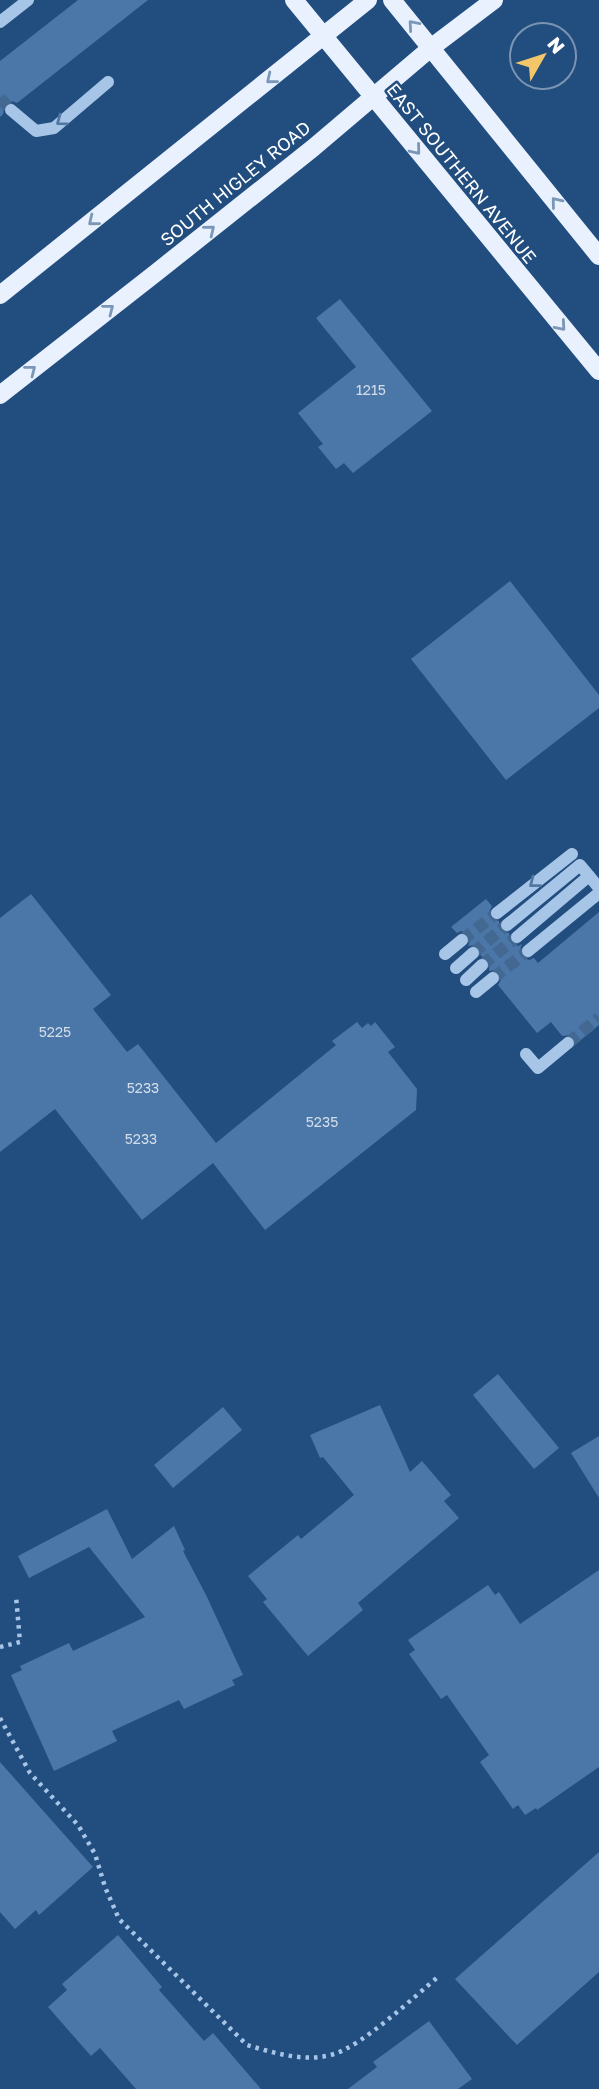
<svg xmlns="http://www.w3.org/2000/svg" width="599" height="2089" font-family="'Golos Text',sans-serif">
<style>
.building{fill:#4b77a8}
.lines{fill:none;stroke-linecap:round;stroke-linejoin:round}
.minor-tunnel{stroke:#436892;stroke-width:12;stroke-dasharray:12 6;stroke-linecap:butt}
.path{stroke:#a7c6e7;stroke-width:4.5;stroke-dasharray:3.5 5;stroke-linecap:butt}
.minor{stroke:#a7c6e7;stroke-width:12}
.major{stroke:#e8f1fd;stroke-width:18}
.oneway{stroke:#7b97b8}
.oneway2{stroke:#5177a3}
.labels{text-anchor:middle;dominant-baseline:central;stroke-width:5;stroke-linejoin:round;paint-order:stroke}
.number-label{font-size:14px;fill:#d2dde9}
.street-label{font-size:18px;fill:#fff;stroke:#224d7f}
</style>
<rect width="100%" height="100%" fill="#224d7f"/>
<!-- building -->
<g class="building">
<polygon points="78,0 148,0 17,103 12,101 5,104 3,114 0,117 0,61"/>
<polygon points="340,299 432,411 353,473 344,463 336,469 318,447 323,444 298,413 356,367 316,318"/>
<polygon points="510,581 599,695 599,708 506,780 411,659"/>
<polygon points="31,894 111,995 93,1009 127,1052 138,1044 216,1143 336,1045 332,1041 357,1022 362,1028 368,1023 371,1026 375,1022 395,1047 388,1052 417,1089 416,1110 265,1230 213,1163 142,1220 55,1109 0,1152 0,918"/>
<polygon points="486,899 492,906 488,914 491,919 499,921 500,930 509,933 511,943 518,946 522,944 519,952 522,957 529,960 534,958 538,963 599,912 599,1025 577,1043 572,1035 562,1036 551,1022 537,1033 498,985 501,980 500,973 495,970 489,971 490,962 488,959 481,956 480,948 475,945 468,946 471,939 468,934 461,931 457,933 451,927"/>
<polygon points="498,1374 559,1448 534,1469 473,1395"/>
<polygon points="380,1405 410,1472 422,1461 451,1495 444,1501 459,1518 358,1603 363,1610 308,1656 263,1602 267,1599 248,1576 298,1535 301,1539 354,1495 323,1457 320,1458 310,1435"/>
<polygon points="223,1407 242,1430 173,1488 154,1465"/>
<polygon points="599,1436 599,1498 571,1453"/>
<polygon points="107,1509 132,1559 174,1526 185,1550 183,1551 207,1597 243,1675 232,1680 235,1685 184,1709 179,1700 112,1731 117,1741 54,1771 11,1675 22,1670 20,1666 69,1643 73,1651 145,1617 89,1547 29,1578 18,1556"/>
<polygon points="599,1570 599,1767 537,1810 536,1808 525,1815 518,1805 513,1809 480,1762 489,1755 447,1695 441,1699 409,1654 415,1650 408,1640 488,1585 495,1595 499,1592 520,1624"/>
<polygon points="0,1762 93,1867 39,1915 36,1910 15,1929 0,1912"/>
<polygon points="599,1852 599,1972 517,2045 455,1979"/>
<polygon points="118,1935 162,1987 159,1990 204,2041 213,2033 261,2089 136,2089 100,2048 91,2056 48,2007 67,1990 62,1984"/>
<polygon points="429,2021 472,2079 458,2089 348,2089 377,2067 373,2062"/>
</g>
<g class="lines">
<!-- minor-tunnel -->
<g class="minor-tunnel">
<polyline points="0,98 11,110"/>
<polyline points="462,940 497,913"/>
<polyline points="473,953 507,925"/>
<polyline points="482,965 517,937"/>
<polyline points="493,978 528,951"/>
<polyline points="568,1043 599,1018"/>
</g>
<!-- path -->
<g class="path">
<polyline points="0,1647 20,1642 16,1596"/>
<path d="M 0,1718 L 30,1773 L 78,1825 L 95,1854 L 105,1887 L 119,1919 L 247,2045 C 274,2053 306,2063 334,2054 C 363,2045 414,1997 439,1976"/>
</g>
<!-- minor -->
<g class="minor">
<polyline points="0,22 28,0"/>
<polyline points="11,110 36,131 54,128 108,82"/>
<polyline points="497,913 572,854"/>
<polyline points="507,925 580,865 599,888"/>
<polyline points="517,937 589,876"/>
<polyline points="528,951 599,893"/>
<polyline points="445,954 462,940"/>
<polyline points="456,968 473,953"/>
<polyline points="466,980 482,965"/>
<polyline points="476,992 493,978"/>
<polyline points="526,1054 538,1068 568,1043"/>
</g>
<!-- major -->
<g class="major">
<polyline points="294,0 599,371"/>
<polyline points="392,0 599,256"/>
<polyline points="0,295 368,0"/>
<polyline points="0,395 157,272 313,148 432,47 494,0"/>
</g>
</g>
<!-- one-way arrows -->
<defs><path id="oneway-chevron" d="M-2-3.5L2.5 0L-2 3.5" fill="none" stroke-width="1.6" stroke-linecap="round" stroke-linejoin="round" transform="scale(1.75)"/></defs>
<g class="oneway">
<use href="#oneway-chevron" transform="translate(413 25) rotate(-131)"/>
<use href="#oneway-chevron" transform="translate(271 79) rotate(141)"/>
<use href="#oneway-chevron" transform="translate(416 150) rotate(51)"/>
<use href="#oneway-chevron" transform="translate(556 202) rotate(-129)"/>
<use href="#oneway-chevron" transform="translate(93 221) rotate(141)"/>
<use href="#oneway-chevron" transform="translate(210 230) rotate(-39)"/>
<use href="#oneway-chevron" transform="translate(109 309) rotate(-38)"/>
<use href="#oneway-chevron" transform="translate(561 326) rotate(49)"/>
<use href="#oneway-chevron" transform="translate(31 370) rotate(-38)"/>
</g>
<g class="oneway2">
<use href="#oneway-chevron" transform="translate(61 121) rotate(143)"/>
<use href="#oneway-chevron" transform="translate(534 883) rotate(142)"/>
</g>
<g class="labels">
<!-- number labels -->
<g class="number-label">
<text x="371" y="389">1215</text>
<text x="55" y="1031">5225</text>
<text x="143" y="1087">5233</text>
<text x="322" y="1121">5235</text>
<text x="141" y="1138">5233</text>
</g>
<!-- street labels -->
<g class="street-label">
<text transform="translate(462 173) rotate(51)">EAST SOUTHERN AVENUE</text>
<text transform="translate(235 183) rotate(-39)">SOUTH HIGLEY ROAD</text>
</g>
</g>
<!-- north arrow -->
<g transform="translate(543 56) rotate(51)"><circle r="33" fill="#224d7f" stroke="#7a94b2" stroke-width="2"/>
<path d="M0-5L12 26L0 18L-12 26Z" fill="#f3c769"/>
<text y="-10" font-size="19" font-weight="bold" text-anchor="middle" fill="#ffffff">N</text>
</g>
</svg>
